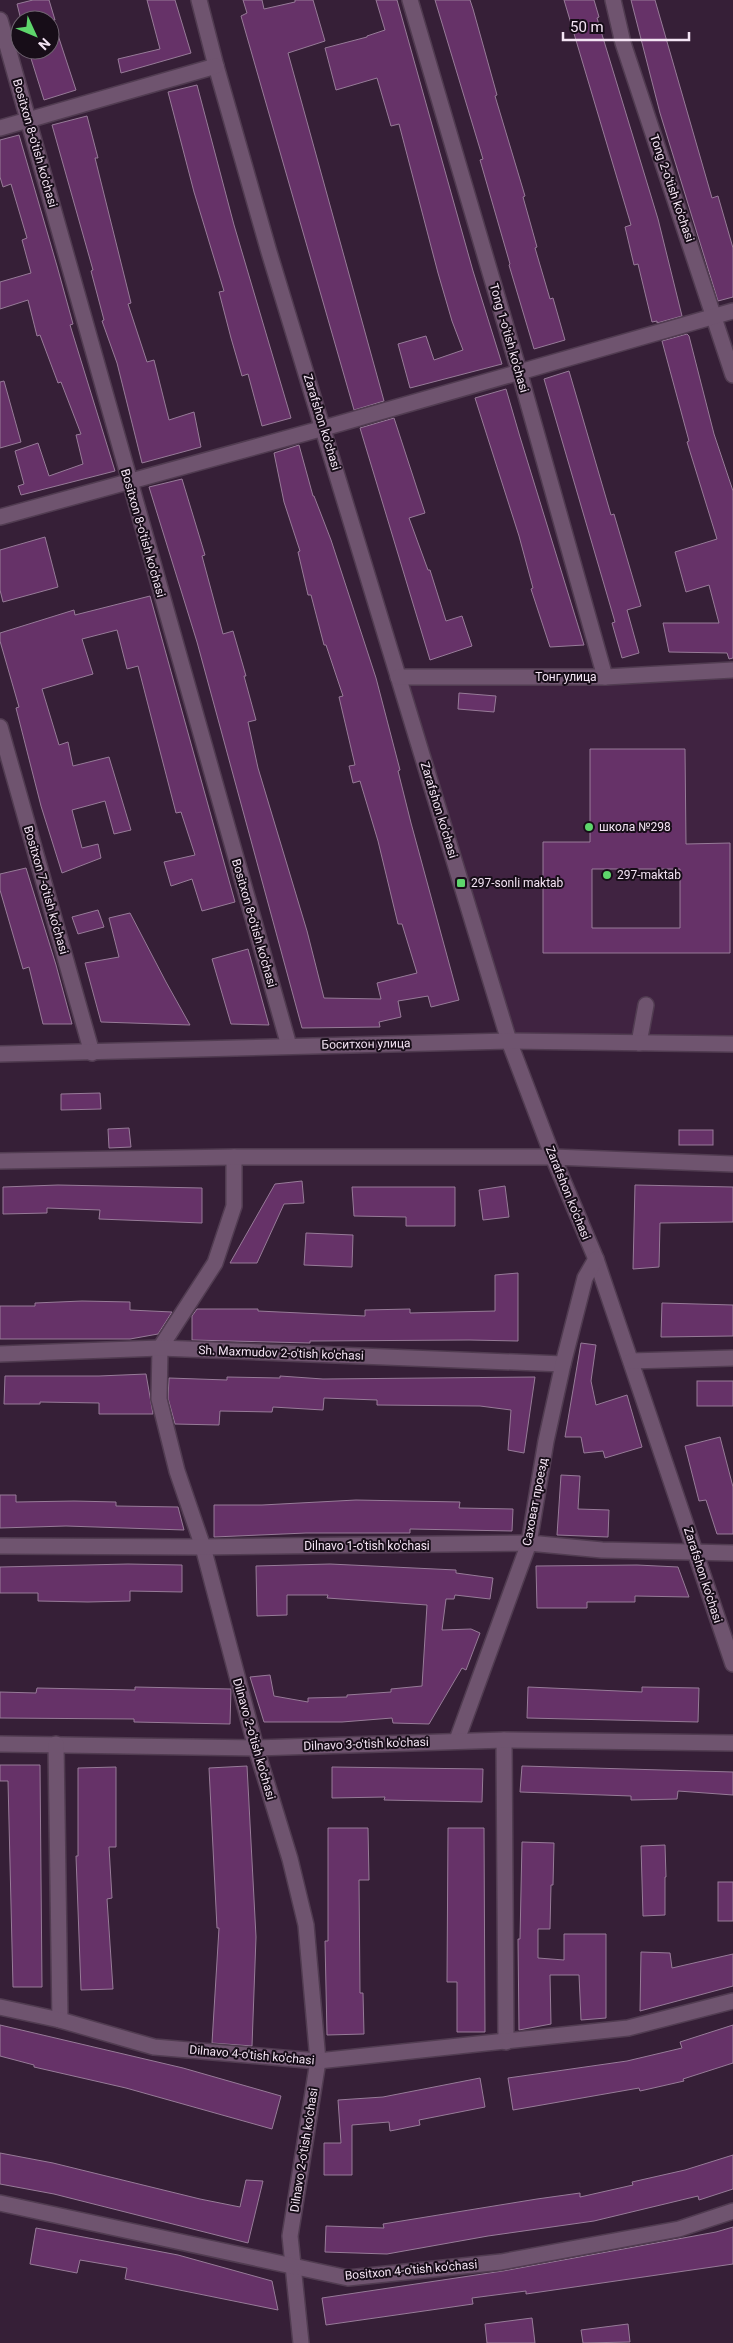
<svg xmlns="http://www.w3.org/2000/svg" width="733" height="2343" font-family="Roboto,sans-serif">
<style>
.built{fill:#402341}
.building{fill:#663268;stroke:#977b98;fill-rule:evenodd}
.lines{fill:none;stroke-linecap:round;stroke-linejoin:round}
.minor-casing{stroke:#513c51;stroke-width:18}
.minor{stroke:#6f546f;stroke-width:15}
.poi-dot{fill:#5ed56c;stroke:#170d18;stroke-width:2}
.labels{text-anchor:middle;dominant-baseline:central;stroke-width:4;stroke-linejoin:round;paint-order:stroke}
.street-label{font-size:12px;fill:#f4e4f4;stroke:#170d18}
.poi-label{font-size:12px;fill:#f4e4f4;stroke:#170d18;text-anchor:start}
</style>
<rect width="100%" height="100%" fill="#361f37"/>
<!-- built -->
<polygon class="built" points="733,670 733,1044 509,1041 398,677"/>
<!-- building -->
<g class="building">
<polygon points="33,0 49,0 55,20 53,20 76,90 44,100 29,52 50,50 50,20 21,20 17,4"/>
<polygon points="147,0 175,0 191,53 121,73 118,59 160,49"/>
<polygon points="243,0 262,0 264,9 295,2 295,0 313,0 325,41 288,53 384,401 354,410 241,16 247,13"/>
<polygon points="376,0 397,0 473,271 502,364 410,388 398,344 426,336 434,360 463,350 452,321 438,273 399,124 391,126 377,78 336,90 325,48 367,37 367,36 385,30"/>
<polygon points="435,0 470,0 473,9 497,95 495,96 525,196 523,197 537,247 535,248 550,299 553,298 565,340 534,349 509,265 510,264 480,160 483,159"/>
<polygon points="564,0 594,0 599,17 597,18 658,219 682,316 657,323 657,321 652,322 638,264 634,265 625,227 631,225"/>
<polygon points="631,0 655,0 712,198 718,196 733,248 733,297 718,301 660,113"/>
<polygon points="197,85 234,225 291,418 262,426 248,374 242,376 231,338 219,292 224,291 194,192 168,92"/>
<polygon points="87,116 98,158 95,158 131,303 128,304 147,362 154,360 169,420 194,412 201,447 142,463 117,363 102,321 104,320 91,271 93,270 52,125"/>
<polygon points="19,135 57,266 73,324 70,325 115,471 21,495 18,486 24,484 15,451 38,443 49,476 83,464 76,435 81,434 61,382 58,383 40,335 37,336 28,300 0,309 0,282 31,273 22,240 27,238 11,184 3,187 0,177 0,140"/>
<polygon points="687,334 689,336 714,434 733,491 733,658 729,659 727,653 669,652 663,623 719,623 709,585 686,592 675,552 717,539 687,442 689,441 662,341"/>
<polygon points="569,371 611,515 614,514 641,606 627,610 639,653 622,658 612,623 615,622 544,379"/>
<polygon points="4,381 21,442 0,448 0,382"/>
<polygon points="506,389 520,437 584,645 550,647 531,589 533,588 519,536 475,398"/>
<polygon points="394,418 425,513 409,518 428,570 430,570 446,621 462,616 472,646 430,660 360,428"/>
<polygon points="299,445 313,496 314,496 331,540 376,678 400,770 398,771 411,823 459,1000 431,1007 428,996 398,1001 401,1017 379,1022 380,1027 302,1028 197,642 149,487 182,479 205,555 202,556 223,634 233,631 246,676 244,676 256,720 248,722 258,768 307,931 324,998 381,999 377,983 417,973 402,924 398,924 378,841 360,781 353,783 349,766 355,765 339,697 343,696 326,645 324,645 311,595 308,595 298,552 300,551 284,502 274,453"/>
<polygon points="45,537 58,587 3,602 0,590 0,550"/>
<polygon points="150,596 235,902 202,911 192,879 171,886 164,862 195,855 181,812 176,813 138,666 127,669 117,630 82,639 93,674 42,689 59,745 68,742 73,766 109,757 131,830 114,834 105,801 72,810 82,848 98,844 101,858 62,873 41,806 16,708 19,707 0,641 0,633 74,610 75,615"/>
<polygon points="459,693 496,696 494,712 458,709"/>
<path d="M 590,749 L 685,749 L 686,844 L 730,843 L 730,953 L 543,953 L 543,842 L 590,842 ZM 592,869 L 680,869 L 680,928 L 592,928 Z"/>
<polygon points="26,868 56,965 72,1024 43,1024 29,967 23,969 0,890 0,874"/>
<polygon points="98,910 104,927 78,934 72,917"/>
<polygon points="130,913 166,982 190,1025 101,1022 85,963 119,957 109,918"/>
<polygon points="248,949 269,1025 231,1024 212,959"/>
<polygon points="100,1093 101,1109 61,1110 61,1094"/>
<polygon points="129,1128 131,1147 109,1148 108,1129"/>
<rect x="679" y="1130" width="34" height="15"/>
<polygon points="302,1181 304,1203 284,1204 257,1263 230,1263 275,1184"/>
<polygon points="58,1185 202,1188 202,1223 99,1219 100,1210 47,1208 47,1213 3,1214 3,1187"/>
<polygon points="635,1185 733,1187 733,1222 660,1223 659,1267 633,1269"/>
<polygon points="505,1186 509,1217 483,1220 479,1190"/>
<polygon points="352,1187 455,1187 455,1226 406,1226 406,1217 354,1216"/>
<polygon points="306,1233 353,1235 352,1267 304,1265"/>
<polygon points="518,1273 518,1341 469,1340 310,1341 310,1343 192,1340 192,1316 197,1309 258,1309 258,1311 365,1316 365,1310 410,1309 410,1313 495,1311 495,1275"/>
<polygon points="82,1301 130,1302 130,1310 172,1312 158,1334 130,1339 0,1339 0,1306 35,1306 35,1303"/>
<polygon points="662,1303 733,1305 733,1336 661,1337"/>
<polygon points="581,1343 596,1345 591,1381 596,1405 627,1395 642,1447 605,1458 603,1451 584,1453 581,1437 565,1437"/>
<polygon points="146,1374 153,1414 99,1414 99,1403 40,1402 40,1404 4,1404 5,1376 99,1376"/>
<polygon points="280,1376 323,1379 535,1377 524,1453 508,1450 511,1410 480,1406 377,1405 377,1400 324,1398 323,1410 273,1407 272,1412 220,1411 219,1425 175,1424 168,1398 169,1378 227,1380 227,1377 280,1378"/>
<rect x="697" y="1381" width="36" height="25"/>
<polygon points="720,1437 733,1487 733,1534 717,1534 706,1500 699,1501 685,1446"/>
<polygon points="561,1475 580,1476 578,1509 609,1510 608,1537 557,1535"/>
<polygon points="0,1495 16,1495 16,1502 74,1501 116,1502 116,1506 178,1507 184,1530 66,1526 0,1528"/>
<polygon points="356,1500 460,1502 459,1508 513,1509 512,1531 410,1529 410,1533 306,1533 214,1537 214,1505 262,1505"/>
<polygon points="128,1564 182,1565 182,1592 130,1591 130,1601 88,1602 38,1601 38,1593 0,1593 0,1567"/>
<polygon points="330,1564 456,1570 456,1573 493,1578 490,1599 455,1595 454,1599 446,1599 442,1630 471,1629 480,1633 466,1670 462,1668 429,1724 393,1723 392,1718 342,1722 264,1722 250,1677 270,1675 274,1696 308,1702 308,1698 347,1697 347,1695 391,1692 391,1689 422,1686 427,1605 327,1598 328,1595 287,1595 287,1615 257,1616 256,1566"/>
<polygon points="637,1565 678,1567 689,1597 635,1596 635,1602 587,1602 587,1608 537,1608 536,1566"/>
<polygon points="135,1687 231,1689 230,1724 134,1722 134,1719 0,1718 0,1692 36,1693 37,1688 135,1690"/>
<polygon points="528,1687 642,1692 642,1687 699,1688 698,1722 527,1718"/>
<polygon points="0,1765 40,1765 42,1987 13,1987 8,1781 0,1781"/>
<polygon points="247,1766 256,1937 252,2046 212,2043 219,1928 217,1928 209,1768"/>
<polygon points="522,1766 733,1772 733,1795 678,1791 677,1799 631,1800 631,1796 520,1792"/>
<polygon points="116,1767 116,1847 109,1847 112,1898 107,1899 113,1989 81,1990 76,1856 78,1856 78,1768"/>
<polygon points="332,1767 483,1769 482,1802 384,1800 385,1797 332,1798"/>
<polygon points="328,1828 368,1828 369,1880 359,1880 360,1993 363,1993 364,2034 327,2035 325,1941 328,1941"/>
<polygon points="448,1828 484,1828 485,2032 457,2032 457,1982 447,1982"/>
<polygon points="522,1842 554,1843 553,1885 551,1885 550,1929 538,1929 538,1958 564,1960 564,1934 606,1934 606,2018 581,2020 579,1975 550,1975 551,2024 519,2030 518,1939 520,1939"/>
<polygon points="665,1845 666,1877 665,1877 665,1915 643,1916 641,1846"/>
<rect x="718" y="1882" width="15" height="39"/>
<polygon points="641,1952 670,1953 672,1968 733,1954 733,1986 640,2011"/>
<polygon points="0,2025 183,2068 281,2096 272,2129 126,2088 34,2067 34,2065 0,2056"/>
<polygon points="733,2025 733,2063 683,2079 684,2081 640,2091 639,2088 513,2110 508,2078 627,2061 682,2048 680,2042"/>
<polygon points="480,2078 485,2107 419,2120 420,2125 390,2131 389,2122 352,2125 352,2175 324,2175 324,2143 341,2143 338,2100 383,2097"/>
<polygon points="0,2153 53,2163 200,2199 240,2207 246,2180 263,2181 248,2243 54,2194 0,2184"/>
<polygon points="733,2155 733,2189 699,2200 698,2196 594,2221 488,2236 387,2254 325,2252 326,2226 384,2228 383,2224 537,2199 580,2193 580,2197 633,2185 632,2182 685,2170"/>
<polygon points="733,2227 733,2264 526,2294 526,2291 472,2298 473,2304 326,2325 322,2298 503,2271 716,2232"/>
<polygon points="36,2228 178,2255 272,2281 278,2310 125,2279 127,2268 80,2260 77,2273 30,2264"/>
<polygon points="532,2318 535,2343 487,2343 485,2324"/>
<polygon points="628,2324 630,2342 583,2343 581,2330"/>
</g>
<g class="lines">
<defs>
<g id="minor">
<polyline points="199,0 216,66 269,252 509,1041 553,1157 596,1259 733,1664"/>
<polyline points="410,0 519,371 605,677"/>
<polyline points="613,0 623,43 733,375"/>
<polyline points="0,20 289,1046"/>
<polyline points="0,128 216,66"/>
<polyline points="0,517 324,428 733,311"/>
<polyline points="398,677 605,677 733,670"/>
<polyline points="0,727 92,1053"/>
<polyline points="639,1043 646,1005"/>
<polyline points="0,1054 509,1041 733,1044"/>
<polyline points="234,1157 234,1206 215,1263 160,1348 159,1399 177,1471 203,1547 256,1748 290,1859 306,1925 318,2061 290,2236 301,2343"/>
<polyline points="0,1161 234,1157 553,1157 733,1164"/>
<polyline points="0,1354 160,1348 563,1364"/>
<polyline points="631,1361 733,1358"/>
<polyline points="0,1546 203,1547 529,1543 602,1550 733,1553"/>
<polyline points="457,1740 529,1543 546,1441 563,1364 585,1278 596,1259"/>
<polyline points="504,1740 506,2042"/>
<polyline points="0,1744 256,1748 504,1740 733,1743"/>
<polyline points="56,1744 60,2020"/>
<polyline points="0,2007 60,2020 154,2047 318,2061 628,2028 733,2001"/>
<polyline points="0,2203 348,2278 501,2262 679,2229 733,2211"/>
</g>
</defs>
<!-- minor casing -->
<use href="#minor" class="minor-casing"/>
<!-- minor -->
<use href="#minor" class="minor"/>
</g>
<!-- markers -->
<g class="poi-dot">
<circle cx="589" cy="827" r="5"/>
<circle cx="607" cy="875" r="5"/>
<rect x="456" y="878" width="10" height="10" rx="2.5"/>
</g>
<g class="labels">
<!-- street labels -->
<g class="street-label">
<text transform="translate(35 143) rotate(74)">Bositxon 8-o'tish ko'chasi</text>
<text transform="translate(672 188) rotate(71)">Tong 2-o'tish ko'chasi</text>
<text transform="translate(509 338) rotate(74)">Tong 1-o'tish ko'chasi</text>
<text transform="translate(322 422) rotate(73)">Zarafshon ko'chasi</text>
<text transform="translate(143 533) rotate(74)">Bositxon 8-o'tish ko'chasi</text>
<text x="566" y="677">Тонг улица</text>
<text transform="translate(439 810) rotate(73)">Zarafshon ko'chasi</text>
<text transform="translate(46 890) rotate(74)">Bositxon 7-o'tish ko'chasi</text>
<text transform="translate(254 923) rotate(74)">Bositxon 8-o'tish ko'chasi</text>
<text transform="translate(366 1044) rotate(-1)">Боситхон улица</text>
<text transform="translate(568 1193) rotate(68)">Zarafshon ko'chasi</text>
<text transform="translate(281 1353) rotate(2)">Sh. Maxmudov 2-o'tish ko'chasi</text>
<text transform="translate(535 1502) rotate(-79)">Саховат проезд</text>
<text x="367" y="1546">Dilnavo 1-o'tish ko'chasi</text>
<text transform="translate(703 1575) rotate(72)">Zarafshon ko'chasi</text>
<text transform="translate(254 1739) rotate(74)">Dilnavo 2-o'tish ko'chasi</text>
<text transform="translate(366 1744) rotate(-2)">Dilnavo 3-o'tish ko'chasi</text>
<text transform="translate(252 2055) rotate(5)">Dilnavo 4-o'tish ko'chasi</text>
<text transform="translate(304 2150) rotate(-81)">Dilnavo 2-o'tish ko'chasi</text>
<text transform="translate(411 2270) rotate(-5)">Bositxon 4-o'tish ko'chasi</text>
</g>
<!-- poi labels -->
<g class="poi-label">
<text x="599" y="827">школа №298</text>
<text x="617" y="875">297-maktab</text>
<text x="471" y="883">297-sonli maktab</text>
</g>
</g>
<!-- north arrow -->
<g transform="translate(35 35) rotate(134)"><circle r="24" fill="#170d18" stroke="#6f6370"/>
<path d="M0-4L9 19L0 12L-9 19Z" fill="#5ed56c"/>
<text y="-8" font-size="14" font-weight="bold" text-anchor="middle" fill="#f4e4f4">N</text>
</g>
<!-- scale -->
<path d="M563 32v8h126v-8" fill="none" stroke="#f4e4f4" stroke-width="2.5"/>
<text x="570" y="32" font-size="15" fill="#f4e4f4" stroke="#170d18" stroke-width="4" paint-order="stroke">50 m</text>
</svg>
